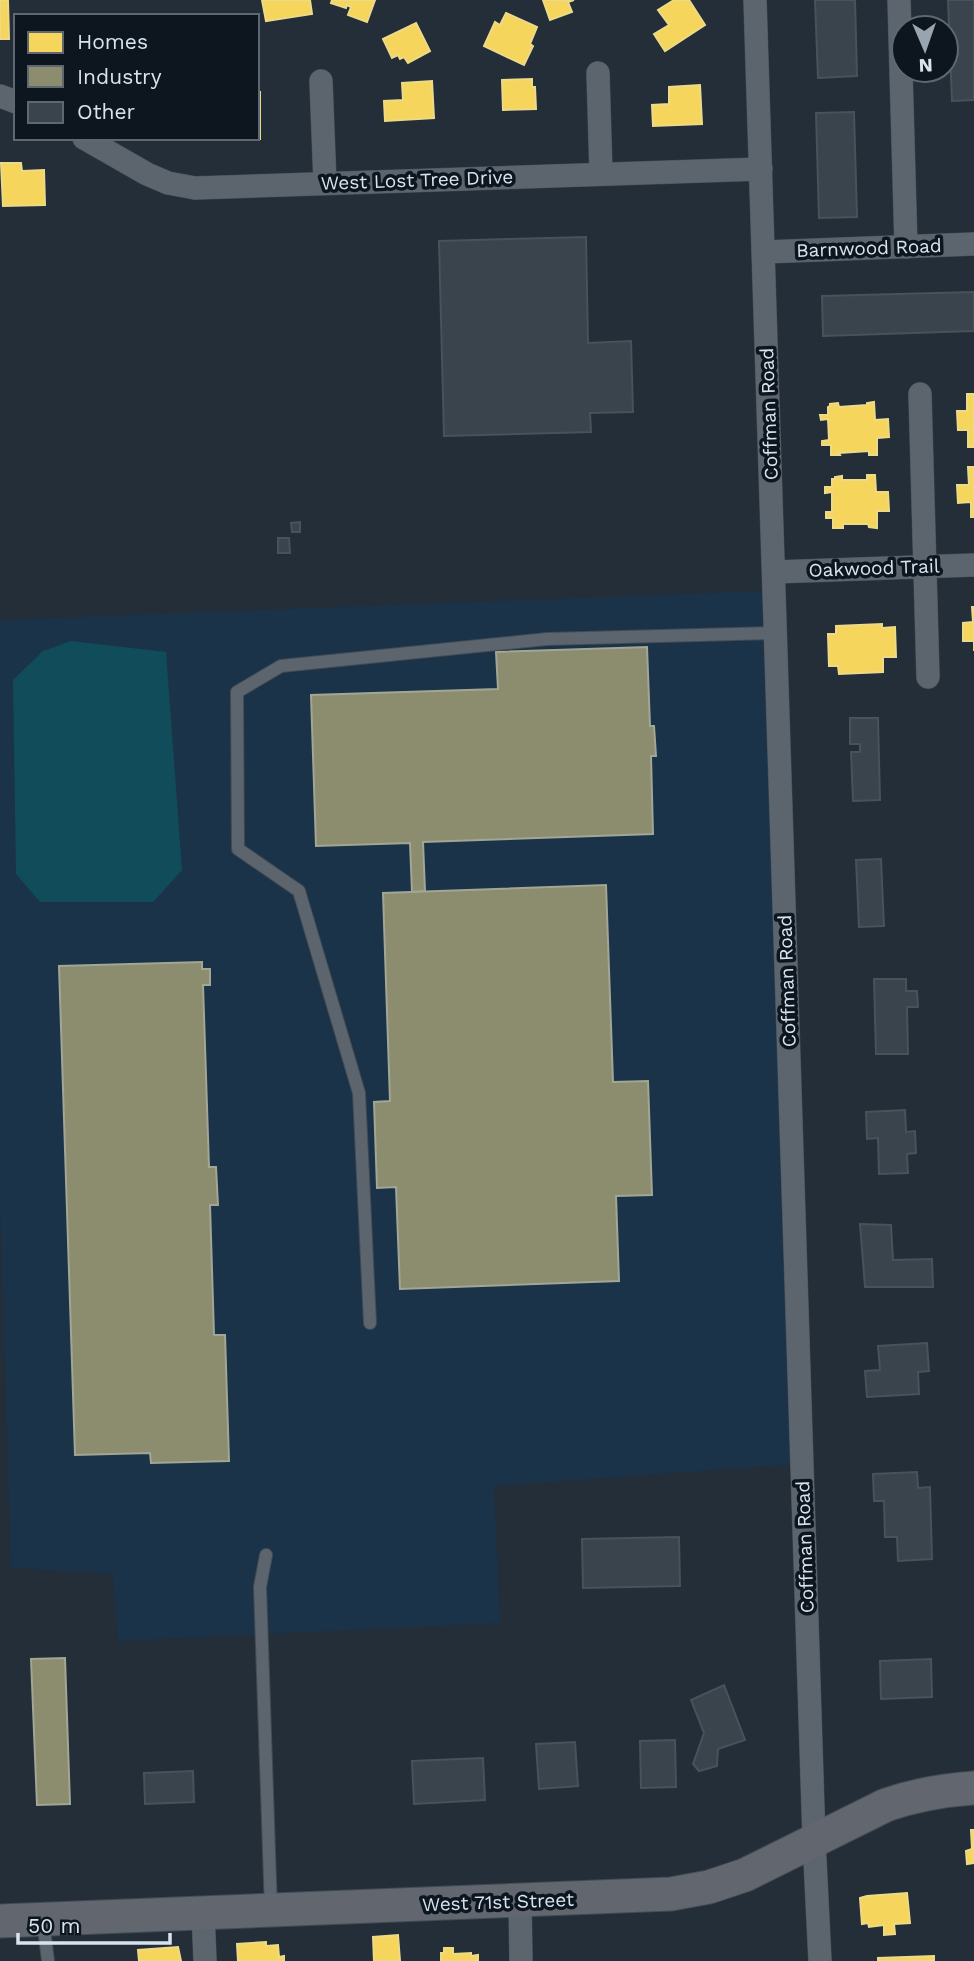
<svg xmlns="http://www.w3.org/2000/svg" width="974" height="1961" font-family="'Work Sans',sans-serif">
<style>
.built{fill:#1b3348}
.water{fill:#104c59}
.homes{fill:#f6d55c;stroke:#edda88;stroke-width:2}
.industry{fill:#8c8c6e;stroke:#a2a695;stroke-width:2}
.building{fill:#3a444d;stroke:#48525a;stroke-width:2}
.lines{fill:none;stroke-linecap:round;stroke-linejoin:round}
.service-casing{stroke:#424b54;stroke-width:14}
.minor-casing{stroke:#424b54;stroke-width:24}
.secondary-casing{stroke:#424b54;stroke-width:35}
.service{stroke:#5c656e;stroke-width:12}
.minor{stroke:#5c656e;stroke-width:23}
.secondary{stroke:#62666e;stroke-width:33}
.labels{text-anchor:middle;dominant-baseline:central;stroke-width:7;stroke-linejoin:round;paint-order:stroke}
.street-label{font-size:19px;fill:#d7e4f0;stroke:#0d161e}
</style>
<rect width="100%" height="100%" fill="#232e38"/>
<!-- built -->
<polygon class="built" points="762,591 794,1464 494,1486 500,1623 118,1641 113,1574 11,1568 0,1200 0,620"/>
<!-- water -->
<polygon class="water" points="71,641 166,652 182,870 153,902 40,902 16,874 13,680 43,651"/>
<!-- homes -->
<g class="homes">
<polygon points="0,0 8,0 9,39 0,39"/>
<polygon points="262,0 310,0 312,14 266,21"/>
<polygon points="332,0 375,0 367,22 348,15 351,7 347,5 346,8 331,3"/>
<polygon points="543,0 574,0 568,2 572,12 550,20"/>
<polygon points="674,0 689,0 705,25 665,51 654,34 669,25 658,10"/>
<polygon points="506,13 537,27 530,44 533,46 524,65 484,46 495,22 500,25"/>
<polygon points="416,23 430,51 408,63 404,57 400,59 398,55 392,58 383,39"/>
<polygon points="532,79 532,87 535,87 536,109 503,110 502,80"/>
<polygon points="432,81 434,118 385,121 384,101 403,100 402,83"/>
<polygon points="700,85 702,124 653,126 652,105 669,104 669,87"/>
<polygon points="257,92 260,92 260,139 239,138 257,138"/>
<polygon points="1,163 21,163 22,171 44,170 45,205 3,206"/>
<polygon points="967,394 974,394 974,447 968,447 968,430 958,430 957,411 967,411"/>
<polygon points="874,402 875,420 888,419 889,437 877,438 877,455 869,455 869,451 839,453 840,455 831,455 831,445 822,445 822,441 829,440 828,419 821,420 820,415 828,415 828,407 830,406 830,404 838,403 839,407 867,405 867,403"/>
<polygon points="968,467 974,467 974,517 971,517 971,502 958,503 957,485 969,485"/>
<polygon points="867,475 875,475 876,492 888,492 889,511 877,511 877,528 869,527 868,524 843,524 843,528 833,528 833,518 826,518 826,512 832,512 832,492 825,493 825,487 832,487 832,479 835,479 835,477 842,476 842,480 867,480"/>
<polygon points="972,607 974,607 974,651 974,641 963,641 963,623 973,622"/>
<polygon points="882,624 882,628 895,627 896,657 883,657 883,672 839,674 838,666 829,666 828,634 836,634 836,626"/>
<polygon points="971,1830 974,1830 974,1863 967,1864 966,1851 972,1849"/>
<polygon points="907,1893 910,1923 894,1924 895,1934 884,1935 884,1925 869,1927 868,1923 862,1924 860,1898 867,1896"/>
<polygon points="398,1935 400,1961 374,1961 373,1937"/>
<polygon points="266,1942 266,1946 278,1945 279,1957 284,1956 284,1961 238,1961 237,1944"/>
<polygon points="178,1947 181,1961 139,1961 138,1950"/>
<polygon points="444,1948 453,1948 453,1954 471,1953 471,1956 478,1955 478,1961 441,1961 441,1953 444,1953"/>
<polygon points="934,1956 934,1961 878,1961 878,1958"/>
</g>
<!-- industry -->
<g class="industry">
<polygon points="647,647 650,726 654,726 656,756 651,756 653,834 423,842 425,891 412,892 410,843 316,846 311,695 498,689 496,652"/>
<polygon points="606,885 613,1082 648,1081 652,1195 616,1196 619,1281 400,1289 396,1187 377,1188 374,1102 390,1101 383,893"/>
<polygon points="202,962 202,969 210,969 210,985 203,985 209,1167 216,1167 218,1205 210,1205 214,1335 225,1335 229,1461 151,1463 150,1453 75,1455 59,966"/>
<polygon points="65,1658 70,1804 37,1805 31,1659"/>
</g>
<!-- building -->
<g class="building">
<polygon points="815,0 855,0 857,76 818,78"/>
<polygon points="948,0 974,0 974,100 952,101"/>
<polygon points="854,112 857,217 819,218 816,113"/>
<polygon points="586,237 588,343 631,341 633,412 590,413 591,432 444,436 439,241"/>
<polygon points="974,292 974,331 823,336 822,296"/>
<polygon points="300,522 300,532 292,532 291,523"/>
<polygon points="278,538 289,538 290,553 278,553"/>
<polygon points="850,718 878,718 880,800 853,801 851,752 860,752 860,744 850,744"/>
<polygon points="881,859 884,926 859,927 856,860"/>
<polygon points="874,979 906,979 906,991 917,991 918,1007 907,1007 908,1054 876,1054"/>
<polygon points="905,1110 906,1132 915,1131 916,1153 907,1154 908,1173 879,1174 878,1138 867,1139 866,1112"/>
<polygon points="860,1224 891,1225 893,1260 932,1259 933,1287 865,1287"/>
<polygon points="927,1343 929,1371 918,1372 919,1394 867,1397 865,1371 880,1370 878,1346"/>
<polygon points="917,1472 918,1488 930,1487 932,1559 898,1561 897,1537 885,1537 884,1501 874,1501 873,1474"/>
<polygon points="679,1537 680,1586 583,1588 582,1539"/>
<polygon points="931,1659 932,1697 881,1699 880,1661"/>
<polygon points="724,1685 745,1740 718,1749 717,1766 699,1771 693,1764 704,1733 691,1700"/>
<polygon points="675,1740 676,1787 641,1788 640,1741"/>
<polygon points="575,1742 578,1786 539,1789 536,1744"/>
<polygon points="483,1758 485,1800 414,1804 412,1761"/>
<polygon points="193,1771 194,1802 145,1804 144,1773"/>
</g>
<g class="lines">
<defs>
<g id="service">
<polyline points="370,1323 359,1093 299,891 238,849 237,692 281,666 547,639 776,633"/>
<polyline points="266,1555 260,1587 271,1910"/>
<polyline points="43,1920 48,1961"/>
</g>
<g id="minor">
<polyline points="755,0 814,1840 820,1961"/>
<polyline points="899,0 906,247"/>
<polyline points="598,73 601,174"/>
<polyline points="321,81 325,183"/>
<polyline points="0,96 16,102"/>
<polyline points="84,138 147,174 168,183 195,188 761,169"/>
<polyline points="764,252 974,244"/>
<polyline points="920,394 928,677"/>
<polyline points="774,572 974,565"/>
<polyline points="520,1901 521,1961"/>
<polyline points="203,1912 205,1961"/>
</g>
<path id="secondary" d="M 0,1921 L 671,1894 L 709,1887 L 745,1875 L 886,1805 C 915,1795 944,1790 974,1788"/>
</defs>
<!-- service casing -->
<use href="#service" class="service-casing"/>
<!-- minor casing -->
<use href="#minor" class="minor-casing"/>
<!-- secondary casing -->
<use href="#secondary" class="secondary-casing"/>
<!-- service -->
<use href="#service" class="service"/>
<!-- minor -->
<use href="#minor" class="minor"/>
<!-- secondary -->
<use href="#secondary" class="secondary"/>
</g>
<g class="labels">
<!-- street labels -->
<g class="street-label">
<text transform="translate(417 180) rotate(-2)">West Lost Tree Drive</text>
<text transform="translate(869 248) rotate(-2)">Barnwood Road</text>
<text transform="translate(769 414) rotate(-92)">Coffman Road</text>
<text transform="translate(874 568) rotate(-2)">Oakwood Trail</text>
<text transform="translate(787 981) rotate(-92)">Coffman Road</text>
<text transform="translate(805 1547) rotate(-92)">Coffman Road</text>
<text transform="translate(498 1902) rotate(-2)">West 71st Street</text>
</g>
</g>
<!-- legend -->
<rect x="14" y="14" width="245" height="126" fill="#0d161e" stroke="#5e6872" stroke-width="2"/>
<rect x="28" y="32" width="35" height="21" fill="#f6d55c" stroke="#5e6872" stroke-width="2"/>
<text x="77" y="49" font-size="21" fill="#d7e4f0">Homes</text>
<rect x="28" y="66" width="35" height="21" fill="#8c8c6e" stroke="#5e6872" stroke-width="2"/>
<text x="77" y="84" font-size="21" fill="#d7e4f0">Industry</text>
<rect x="28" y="102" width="35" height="21" fill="#3a444d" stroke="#5e6872" stroke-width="2"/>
<text x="77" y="119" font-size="21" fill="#d7e4f0">Other</text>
<!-- north arrow -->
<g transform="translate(925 49) rotate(178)"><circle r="33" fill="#0d161e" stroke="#5e6872" stroke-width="2"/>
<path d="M0-5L12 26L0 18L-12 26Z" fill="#98a4b0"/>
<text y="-10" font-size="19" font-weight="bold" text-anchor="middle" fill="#d7e4f0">N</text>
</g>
<!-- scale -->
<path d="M18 1933v10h152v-10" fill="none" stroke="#d7e4f0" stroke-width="3.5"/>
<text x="28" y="1933" font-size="21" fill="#d7e4f0" stroke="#0d161e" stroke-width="5" paint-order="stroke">50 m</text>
</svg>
